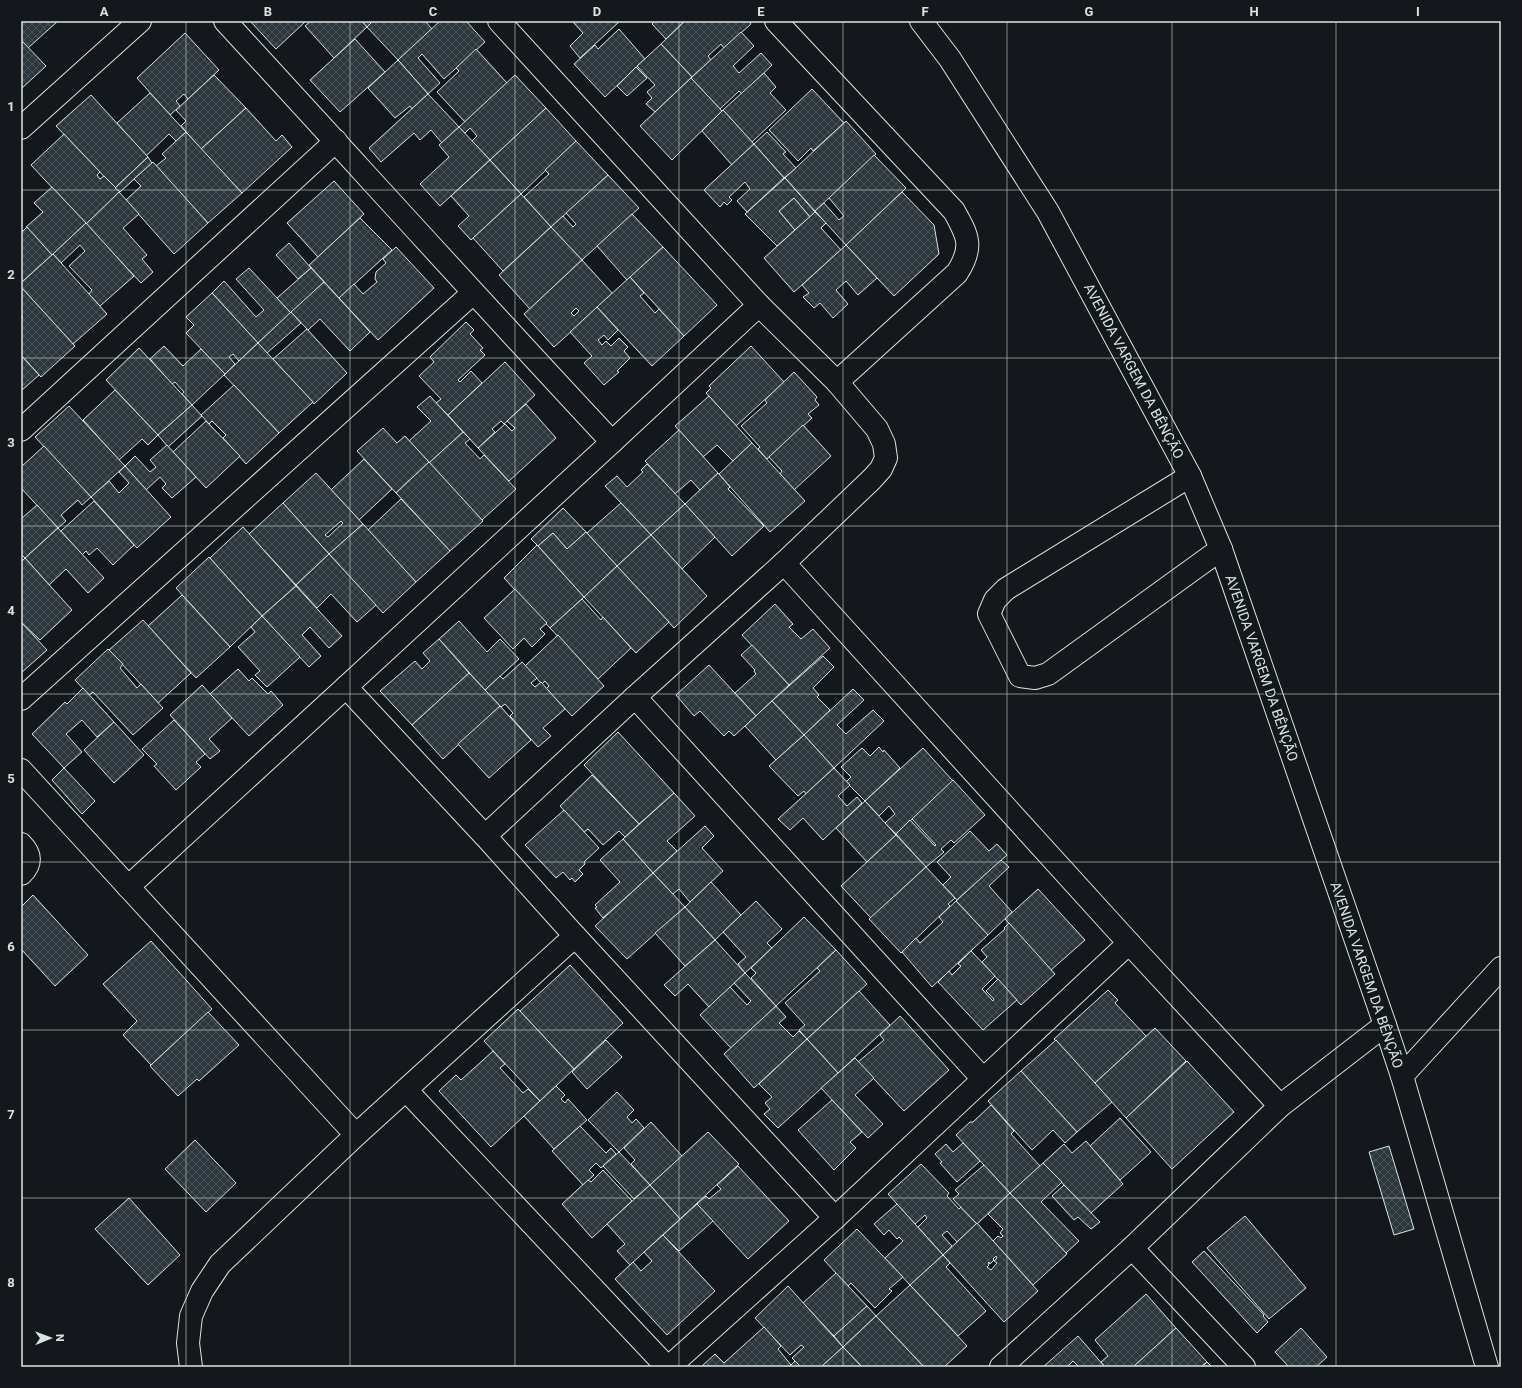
<svg xmlns="http://www.w3.org/2000/svg" width="1522" height="1388" font-family="Roboto,sans-serif">
<style>
.building{fill:url(#building-cross-hatch);stroke:#d8e6dc;fill-rule:evenodd}
.lines{fill:none;stroke-linecap:round;stroke-linejoin:round}
.minor-casing{stroke:#d8e6dc;stroke-width:24}
.minor{stroke:#14181c;stroke-width:22}
.grid{fill:none;stroke:#d8e6dc;stroke-width:1;stroke-opacity:0.55}
.labels{text-anchor:middle;dominant-baseline:central;stroke-width:3;stroke-linejoin:round;paint-order:stroke}
.street-label{font-size:14px;fill:#d8e6dc;stroke:#14181c}
.neatline{fill:none;stroke:#d8e6dc;stroke-width:1.5}
.grid-label{font-size:13px;text-anchor:middle;font-weight:bold;fill:#d8e6dc}
</style>
<defs>
<pattern id="building-cross-hatch" width="8" height="8" patternUnits="userSpaceOnUse"><rect width="8" height="8" fill="#2c363c"/><path d="M0 0l8 8M0 8l8-8" fill="none" stroke="#4a5358"/></pattern>
</defs>
<rect width="100%" height="100%" fill="#14181c"/>
<!-- building -->
<g class="building">
<polygon points="21,21 58,21 28,48 21,40"/>
<polygon points="250,21 306,21 276,49"/>
<polygon points="311,21 362,21 367,27 334,58 305,26"/>
<polygon points="362,21 373,21 367,27"/>
<polygon points="373,21 425,21 432,29 398,60 367,27"/>
<polygon points="440,21 466,21 485,42 444,79 422,54 418,58 440,83 428,94 398,60"/>
<polygon points="572,21 620,21 580,58 570,46 583,33"/>
<polygon points="655,21 685,21 666,39 652,24"/>
<polygon points="685,21 749,21 751,24 724,48 721,44 708,56 711,60 692,77 661,44"/>
<polygon points="619,29 645,59 605,97 574,64 595,45 598,49"/>
<polygon points="741,32 754,46 733,66 739,73 761,53 772,65 742,94 739,91 720,109 691,78"/>
<polygon points="185,33 219,70 188,99 184,94 176,101 180,106 170,115 137,78"/>
<polygon points="355,39 385,72 340,112 310,80"/>
<polygon points="21,40 46,66 21,89"/>
<polygon points="661,44 692,77 655,112 646,104 652,98 647,92 655,85 637,66"/>
<polygon points="476,49 507,83 465,122 437,92 459,71 456,68"/>
<polygon points="398,60 428,94 412,109 410,106 395,118 368,88"/>
<polygon points="636,67 647,78 627,96 617,86"/>
<polygon points="764,73 776,87 770,93 786,110 752,142 723,110"/>
<polygon points="214,75 246,108 201,149 181,126 186,121 176,110"/>
<polygon points="515,75 546,108 490,160 472,141 477,136 470,128 465,133 459,127"/>
<polygon points="691,78 722,111 672,160 640,126"/>
<polygon points="812,89 844,123 813,151 811,148 798,161 769,130"/>
<polygon points="150,93 186,132 176,141 169,134 146,156 117,123"/>
<polygon points="428,94 459,127 442,143 431,130 420,140 414,133 381,162 369,148"/>
<polygon points="91,95 148,157 115,188 56,126"/>
<polygon points="246,108 276,141 282,135 292,147 242,193 201,149"/>
<polygon points="546,108 576,141 521,194 490,160"/>
<polygon points="723,110 754,144 732,165 702,131"/>
<polygon points="846,121 876,154 815,211 785,178"/>
<polygon points="459,127 490,160 440,206 420,184 449,157 439,145"/>
<polygon points="186,132 242,193 208,223 156,166 166,158 162,154"/>
<polygon points="767,132 786,152 783,154 796,168 784,178 754,144"/>
<polygon points="64,134 100,172 97,175 100,179 104,176 120,192 86,224 31,165"/>
<polygon points="576,141 608,175 551,227 524,197 549,174 545,170"/>
<polygon points="754,144 784,178 747,212 737,201 750,189 745,182 729,197 732,200 727,205 724,202 720,207 704,190"/>
<polygon points="874,155 906,188 846,245 815,211 824,203 839,220 844,216 829,198"/>
<polygon points="148,157 152,163 120,192 115,188"/>
<polygon points="490,160 521,194 471,240 458,226 469,216 451,196"/>
<polygon points="153,162 208,223 174,254 126,200 141,186 134,179"/>
<polygon points="608,175 639,208 582,260 551,227 563,216 573,227 576,224 566,213"/>
<polygon points="785,178 815,212 810,217 794,198 779,211 795,230 777,246 745,214"/>
<polygon points="334,181 364,214 318,257 287,223"/>
<polygon points="52,187 86,223 52,255 26,227 43,212 34,203"/>
<polygon points="119,192 139,214 123,228 147,255 142,259 153,272 141,283 86,224"/>
<polygon points="902,192 934,225 939,254 894,296 846,245"/>
<polygon points="521,194 551,227 503,271 473,238"/>
<polygon points="794,198 810,217 795,230 779,211"/>
<polygon points="815,212 826,223 821,228 841,250 794,292 764,258"/>
<polygon points="632,214 663,247 627,280 597,246"/>
<polygon points="360,218 392,250 339,298 309,265"/>
<polygon points="86,223 134,276 100,306 89,294 92,290 69,266 85,251 80,245 61,263 53,254"/>
<polygon points="27,227 52,255 21,283 21,233"/>
<polygon points="551,227 582,260 530,309 499,275"/>
<polygon points="289,243 311,268 298,279 276,255"/>
<polygon points="846,245 877,278 858,295 846,281 836,290 848,304 833,318 820,303 814,308 803,297 809,293 802,285"/>
<polygon points="396,247 434,288 378,340 339,298 354,284 363,294 377,282 375,279 376,272 386,263 383,259"/>
<polygon points="663,247 717,305 684,336 630,277"/>
<polygon points="53,254 107,314 73,344 21,287 21,283"/>
<path d="M 582,260 L 613,294 L 554,347 L 524,314 ZM 576,308 L 579,311 L 574,316 L 571,313 Z"/>
<polygon points="249,268 291,313 258,343 212,293 224,281 256,317 264,310 236,279"/>
<polygon points="311,268 324,282 291,313 277,298"/>
<polygon points="630,277 644,293 640,296 655,313 659,309 684,336 652,366 597,307"/>
<polygon points="324,282 370,332 350,351 320,319 308,330 291,312"/>
<polygon points="21,287 75,346 41,377 21,355 21,319 23,317 21,315"/>
<polygon points="212,293 258,343 239,361 233,354 229,357 235,364 225,374 186,333 194,325 186,317"/>
<polygon points="597,307 618,330 608,340 604,335 598,340 602,345 606,341 611,346 619,338 628,347 624,351 630,358 617,371 619,372 604,385 584,363 592,356 570,332"/>
<polygon points="291,312 301,323 267,353 258,343"/>
<polygon points="466,322 474,330 470,334 483,348 480,350 485,355 458,380 460,382 471,371 482,383 448,415 436,403 441,399 419,376 434,362 430,357"/>
<polygon points="307,329 347,373 314,404 273,359"/>
<polygon points="258,343 313,402 279,433 224,375"/>
<polygon points="164,346 183,366 201,349 225,374 192,405 182,394 184,392 175,382 172,384 150,359"/>
<polygon points="751,346 784,382 736,426 706,393 711,388 709,386"/>
<polygon points="139,348 192,405 158,435 106,380"/>
<polygon points="21,355 39,375 21,391"/>
<polygon points="505,362 535,395 504,424 501,421 492,429 495,432 478,448 448,415"/>
<polygon points="794,372 817,397 815,400 819,405 808,414 812,418 767,459 758,449 760,447 741,426 767,403 765,400"/>
<polygon points="234,385 279,433 246,464 223,438 226,435 212,421 209,424 201,415"/>
<polygon points="115,390 158,435 148,445 142,439 119,460 83,420"/>
<polygon points="430,396 463,432 429,463 409,441 431,421 417,407"/>
<polygon points="709,396 752,443 733,461 717,445 703,457 675,426"/>
<polygon points="526,404 556,438 509,481 478,448 505,424 512,431 515,428 507,421"/>
<polygon points="192,405 202,416 168,447 158,435"/>
<polygon points="69,406 125,466 91,497 35,437"/>
<polygon points="206,421 240,456 206,488 173,452"/>
<polygon points="803,425 831,456 794,490 780,474 782,471 769,457"/>
<polygon points="383,428 397,443 405,436 429,462 396,493 357,451"/>
<polygon points="679,430 718,473 700,490 691,480 675,494 645,461"/>
<polygon points="463,432 470,439 465,443 480,459 484,455 516,489 482,520 429,463"/>
<polygon points="752,443 805,501 770,532 719,474"/>
<polygon points="167,445 196,477 172,498 162,488 166,484 160,477 146,490 125,466 135,456 150,472 156,467 150,460"/>
<polygon points="44,446 91,497 82,505 78,500 61,515 66,521 58,528 21,488 21,467"/>
<polygon points="364,459 392,489 359,520 331,490"/>
<polygon points="429,462 483,521 450,551 396,493"/>
<polygon points="647,464 685,504 651,535 605,486 617,476 627,487 643,472 641,470"/>
<polygon points="125,466 171,517 137,548 91,497 109,481 119,493 129,483 119,472"/>
<path d="M 316,473 L 363,524 L 329,554 L 283,503 ZM 341,521 L 343,523 L 328,537 L 325,535 Z"/>
<polygon points="718,473 730,487 728,489 764,526 732,556 685,504"/>
<polygon points="401,499 450,551 416,582 368,530"/>
<polygon points="94,501 134,545 113,565 97,548 89,555 86,551 82,555 61,531"/>
<polygon points="283,503 329,554 296,585 249,534"/>
<polygon points="621,503 651,535 617,566 587,533"/>
<polygon points="685,504 715,537 682,569 651,535"/>
<polygon points="37,505 58,528 25,558 21,554 22,532 21,519"/>
<polygon points="563,508 586,532 567,549 553,533 538,546 531,539"/>
<polygon points="363,524 416,582 383,613 329,554"/>
<polygon points="243,527 296,586 262,616 210,558"/>
<polygon points="58,528 104,578 88,593 66,569 49,585 25,558"/>
<polygon points="586,532 617,566 584,597 538,546 553,533 567,549"/>
<polygon points="651,535 707,596 674,628 617,566"/>
<polygon points="537,545 584,597 550,628 504,578"/>
<polygon points="329,554 376,605 357,622 331,594 317,608 296,585"/>
<polygon points="209,557 262,616 230,647 176,588"/>
<polygon points="25,558 72,610 40,640 21,622 21,562"/>
<polygon points="617,566 669,622 636,653 584,597"/>
<polygon points="296,586 342,636 329,648 310,627 302,635 321,656 309,667 262,616"/>
<polygon points="515,589 547,623 540,629 545,634 532,647 524,638 513,649 484,618"/>
<polygon points="182,595 230,647 196,678 148,626"/>
<polygon points="582,599 601,620 603,617 631,648 598,679 550,628"/>
<polygon points="775,604 793,624 789,627 801,639 813,629 830,648 789,685 742,635"/>
<polygon points="262,616 300,657 267,687 255,675 260,671 238,647 255,632 251,627"/>
<polygon points="143,620 191,673 158,703 109,650"/>
<polygon points="459,621 487,652 500,639 519,659 485,690 439,639"/>
<polygon points="21,622 47,650 21,673"/>
<polygon points="558,635 604,686 572,716 546,689 549,686 545,681 542,684 525,666"/>
<polygon points="439,639 469,673 412,725 380,691 415,661 422,669 430,661 423,653"/>
<polygon points="752,645 789,685 756,716 735,693 756,674 754,671 755,670 741,655"/>
<polygon points="108,649 123,664 120,668 137,688 141,684 163,708 133,735 93,692 89,695 75,680"/>
<polygon points="823,656 834,667 813,688 819,695 817,697 830,710 804,735 772,701"/>
<polygon points="522,662 537,678 531,683 535,687 541,682 565,709 543,728 551,736 538,747 510,716 513,713 505,704 501,707 485,690 500,676 503,679"/>
<polygon points="709,665 756,716 734,736 729,731 724,736 700,711 694,716 676,695"/>
<polygon points="238,669 249,681 252,678 268,694 271,691 283,705 249,736 210,694"/>
<polygon points="469,673 500,706 443,759 412,725"/>
<polygon points="202,685 232,718 209,739 220,751 210,759 170,715"/>
<polygon points="83,688 114,722 97,737 82,720 66,734 82,752 64,768 32,734 65,702 67,704"/>
<polygon points="853,689 864,700 837,725 846,734 873,710 884,721 834,768 804,735"/>
<polygon points="772,701 804,735 776,760 745,726"/>
<polygon points="500,706 531,740 489,778 458,744"/>
<polygon points="174,720 205,754 196,762 201,767 176,790 154,766 157,764 142,749"/>
<polygon points="114,722 144,755 114,783 84,750"/>
<polygon points="618,732 674,793 639,824 584,765"/>
<polygon points="804,735 834,768 806,794 804,791 798,796 769,766"/>
<polygon points="879,747 883,752 884,750 900,768 865,801 846,782 851,777 841,767 862,748 870,756"/>
<polygon points="923,748 953,781 896,834 885,823 895,814 889,806 879,816 865,801"/>
<polygon points="64,768 95,801 82,814 52,780"/>
<polygon points="834,768 850,785 838,796 847,806 857,797 862,803 823,840 803,818 790,830 778,819"/>
<polygon points="592,775 639,824 625,837 619,831 603,845 588,829 584,832 560,806"/>
<polygon points="953,780 985,815 954,843 951,840 941,849 944,852 926,867 896,834 910,820 935,846 936,845 912,819"/>
<polygon points="674,793 695,816 667,841 677,851 653,873 623,839"/>
<polygon points="865,801 896,835 867,862 836,828"/>
<polygon points="564,810 599,848 584,862 585,864 579,870 583,874 575,882 572,878 570,880 563,872 556,878 525,845"/>
<polygon points="705,826 714,836 702,848 723,871 690,902 679,889 673,894 653,873"/>
<polygon points="970,831 989,851 997,844 1007,855 957,900 943,885 951,877 937,862"/>
<polygon points="896,835 926,867 871,918 841,886"/>
<polygon points="623,839 653,873 603,918 595,908 597,907 595,905 620,882 600,860"/>
<polygon points="1001,860 1009,867 989,886 1012,912 988,935 956,901"/>
<polygon points="926,867 955,898 948,904 950,906 901,953 869,919"/>
<polygon points="653,873 685,907 627,959 595,926"/>
<polygon points="711,882 741,915 715,940 685,907"/>
<polygon points="1038,889 1085,940 1051,970 1005,919"/>
<polygon points="33,895 88,955 55,986 21,949 21,907"/>
<polygon points="756,901 782,929 767,943 772,948 745,973 738,964 746,957 723,932"/>
<polygon points="956,901 988,935 932,987 902,952 916,938 920,943 943,922 939,917"/>
<polygon points="685,907 715,940 685,966 655,933"/>
<polygon points="804,917 836,950 776,1006 751,978 756,973 751,968"/>
<polygon points="1009,923 1055,974 1021,1005 982,962 987,957 981,950 1005,929 1004,928"/>
<polygon points="715,940 745,973 709,1007 688,984 675,996 664,985"/>
<polygon points="151,941 212,1009 151,1065 123,1035 137,1021 103,984"/>
<polygon points="836,950 867,984 807,1039 799,1030 805,1025 785,1003 820,971 817,968"/>
<polygon points="971,951 995,976 982,989 993,1001 994,999 986,991 998,979 1017,1000 983,1030 938,982 949,971 952,975 961,966 958,964"/>
<polygon points="570,965 623,1023 574,1069 520,1011"/>
<polygon points="745,973 776,1006 731,1048 700,1015 730,987 747,1005 751,1001 734,983"/>
<polygon points="1108,990 1118,1000 1115,1003 1146,1036 1095,1083 1054,1039"/>
<polygon points="859,991 890,1025 838,1073 807,1039"/>
<polygon points="776,1006 786,1017 779,1023 793,1037 799,1031 807,1039 754,1088 724,1054"/>
<polygon points="518,1009 574,1069 540,1101 484,1041"/>
<polygon points="208,1012 239,1045 199,1081 197,1079 178,1096 150,1066"/>
<polygon points="900,1016 949,1070 904,1111 858,1062 884,1040 880,1035"/>
<polygon points="1155,1028 1186,1061 1126,1118 1095,1083"/>
<polygon points="807,1039 838,1073 778,1128 764,1114 770,1109 765,1103 772,1097 759,1084"/>
<polygon points="606,1040 622,1057 587,1089 572,1072"/>
<polygon points="1056,1040 1112,1102 1077,1132 1021,1071"/>
<polygon points="493,1051 505,1064 500,1068 523,1093 528,1089 540,1101 491,1147 439,1091 456,1075 461,1080"/>
<polygon points="855,1058 874,1078 855,1095 883,1124 868,1138 821,1088"/>
<polygon points="1187,1061 1234,1112 1172,1169 1126,1118"/>
<polygon points="1021,1071 1077,1132 1065,1143 1053,1130 1032,1150 988,1101"/>
<polygon points="556,1086 565,1095 561,1099 565,1103 568,1099 587,1120 554,1149 524,1116"/>
<polygon points="617,1092 634,1110 627,1117 632,1123 636,1119 644,1128 619,1152 588,1120"/>
<polygon points="832,1100 862,1132 850,1142 856,1148 834,1170 798,1130"/>
<polygon points="991,1105 1014,1131 1011,1134 1040,1166 1010,1193 956,1135 970,1122 973,1122"/>
<polygon points="1120,1118 1151,1152 1120,1180 1090,1146"/>
<polygon points="651,1122 682,1156 650,1185 631,1164 635,1160 624,1148"/>
<polygon points="580,1126 606,1153 611,1148 616,1154 601,1168 596,1163 589,1170 594,1175 583,1185 552,1151"/>
<polygon points="708,1132 739,1164 680,1219 650,1185"/>
<polygon points="195,1140 236,1183 206,1212 165,1169"/>
<polygon points="1086,1141 1123,1184 1091,1213 1043,1163 1064,1144 1072,1153"/>
<polygon points="963,1143 980,1161 957,1182 940,1163 942,1162 935,1154 946,1144 953,1152"/>
<polygon points="1389,1146 1414,1229 1394,1235 1369,1152"/>
<polygon points="619,1152 650,1185 634,1199 603,1166"/>
<polygon points="1043,1163 1062,1182 1041,1202 1079,1241 1066,1253 1010,1193"/>
<polygon points="921,1164 949,1193 947,1196 959,1209 961,1207 977,1224 957,1242 947,1231 942,1235 952,1246 943,1255 918,1227 927,1218 925,1215 915,1224 888,1194"/>
<polygon points="984,1165 1010,1193 977,1224 953,1199 959,1194 955,1190"/>
<polygon points="738,1166 789,1221 748,1259 697,1204 706,1196 709,1199 721,1189 717,1185"/>
<polygon points="603,1170 632,1201 592,1238 562,1204 588,1180 591,1182"/>
<polygon points="650,1185 680,1219 630,1265 617,1251 625,1244 607,1224"/>
<polygon points="1064,1185 1100,1222 1091,1229 1078,1217 1074,1220 1052,1196"/>
<polygon points="1010,1193 1067,1254 1033,1285 993,1241 998,1236 1001,1238 1003,1236 1000,1233 1003,1229 988,1214"/>
<polygon points="129,1198 180,1255 148,1285 95,1229"/>
<polygon points="697,1204 713,1221 679,1251 663,1235"/>
<polygon points="897,1204 943,1255 910,1285 885,1258 903,1241 899,1237 897,1239 889,1230 884,1235 874,1224"/>
<polygon points="1245,1216 1306,1288 1269,1319 1207,1248"/>
<path d="M 977,1223 L 1038,1291 L 1004,1322 L 943,1255 ZM 996,1256 L 997,1258 L 994,1261 L 997,1263 L 991,1270 L 987,1267 L 989,1265 L 988,1263 L 989,1262 L 990,1264 L 994,1260 L 993,1259 Z"/>
<polygon points="857,1229 903,1277 889,1289 892,1291 875,1308 851,1283 848,1286 824,1260"/>
<polygon points="663,1235 715,1291 667,1335 615,1279 633,1262 641,1271 652,1261 644,1252"/>
<polygon points="1204,1251 1264,1315 1263,1316 1268,1322 1257,1333 1192,1262"/>
<polygon points="943,1255 950,1263 946,1267 986,1311 958,1336 910,1285"/>
<polygon points="836,1273 867,1306 834,1336 803,1303"/>
<polygon points="910,1285 967,1346 944,1367 924,1367 876,1316"/>
<polygon points="788,1286 843,1347 821,1367 801,1367 792,1358 804,1347 801,1345 790,1355 755,1318"/>
<polygon points="1146,1294 1176,1328 1133,1367 1105,1367 1101,1362 1108,1356 1095,1340"/>
<polygon points="867,1306 876,1316 843,1347 834,1336"/>
<polygon points="876,1316 924,1367 862,1367 843,1347"/>
<polygon points="764,1327 781,1346 778,1349 791,1365 789,1367 701,1367 715,1354 724,1363"/>
<polygon points="1176,1328 1207,1362 1201,1367 1133,1367"/>
<polygon points="1301,1328 1327,1357 1316,1367 1289,1367 1275,1352"/>
<polygon points="1078,1336 1105,1367 1079,1367 1073,1361 1067,1367 1043,1367"/>
<polygon points="843,1347 862,1367 821,1367"/>
<polygon points="795,1361 801,1367 789,1367"/>
<polygon points="1207,1362 1212,1367 1201,1367 1206,1363"/>
</g>
<g class="lines">
<defs>
<g id="minor">
<path d="M 225,21 C 354,161 482,303 612,442"/>
<path d="M 776,21 L 954,211 C 968,236 974,247 957,273 L 837,382"/>
<polyline points="921,21 950,59 1048,212 1190,476 1221,549 1385,1025 1402,1076 1487,1367"/>
<polyline points="21,128 140,21"/>
<polyline points="21,430 336,141"/>
<polyline points="1190,476 1006,589 995,600 989,614 1020,676 1035,678 1048,674 1221,549"/>
<polyline points="784,563 1129,943 1280,1106"/>
<polyline points="346,687 612,442 759,305"/>
<polyline points="635,697 983,1079"/>
<polyline points="21,699 473,293"/>
<polyline points="21,770 356,1135"/>
<path d="M 21,844 C 31,854 32,864 21,874"/>
<polyline points="128,887 346,687 485,836"/>
<polyline points="575,936 835,1218"/>
<polyline points="1402,1076 1501,968"/>
<polyline points="406,1090 667,1367"/>
<polyline points="1132,1248 1244,1367"/>
<polyline points="191,1367 188,1343 191,1316 202,1291 220,1264 356,1135 575,936 485,836 635,697 784,563 872,479 881,469 886,458 884,444 877,429 837,382 759,305 499,21"/>
<polyline points="669,1367 835,1218 1129,943"/>
<polyline points="1001,1367 1132,1248 1280,1106 1385,1025"/>
</g>
</defs>
<!-- minor casing -->
<use href="#minor" class="minor-casing"/>
<!-- minor -->
<use href="#minor" class="minor"/>
</g>
<!-- grid -->
<path class="grid" d="M 186,21 L 186,1367M 350,21 L 350,1367M 515,21 L 515,1367M 679,21 L 679,1367M 843,21 L 843,1367M 1007,21 L 1007,1367M 1172,21 L 1172,1367M 1336,21 L 1336,1367M 21,190 L 1501,190M 21,358 L 1501,358M 21,526 L 1501,526M 21,694 L 1501,694M 21,862 L 1501,862M 21,1030 L 1501,1030M 21,1198 L 1501,1198"/>
<g class="labels">
<!-- street labels -->
<g class="street-label">
<text transform="translate(1134 371) rotate(62)">AVENIDA VARGEM DA BÊNÇÃO</text>
<text transform="translate(1262 668) rotate(71)">AVENIDA VARGEM DA BÊNÇÃO</text>
<text transform="translate(1367 975) rotate(71)">AVENIDA VARGEM DA BÊNÇÃO</text>
</g>
</g>
<!-- border -->
<rect width="1522" height="1388" fill="none" stroke="#14181c" stroke-width="44"/>
<!-- north arrow -->
<g transform="translate(50 1338) rotate(89)" stroke="#14181c" stroke-width="3" paint-order="stroke">
<path d="M0-3L7 15L0 10L-7 15Z" fill="#d8e6dc"/>
<text y="-6" font-size="11" font-weight="bold" text-anchor="middle" fill="#d8e6dc">N</text>
</g>
<rect x="22" y="22" width="1478" height="1344" class="neatline"/>
<g class="grid-label">
<text x="104" y="16">A</text>
<text x="268" y="16">B</text>
<text x="433" y="16">C</text>
<text x="597" y="16">D</text>
<text x="761" y="16">E</text>
<text x="925" y="16">F</text>
<text x="1089" y="16">G</text>
<text x="1254" y="16">H</text>
<text x="1418" y="16">I</text>
<text x="11" y="111">1</text>
<text x="11" y="279">2</text>
<text x="11" y="447">3</text>
<text x="11" y="615">4</text>
<text x="11" y="783">5</text>
<text x="11" y="951">6</text>
<text x="11" y="1119">7</text>
<text x="11" y="1287">8</text>
</g>
</svg>
